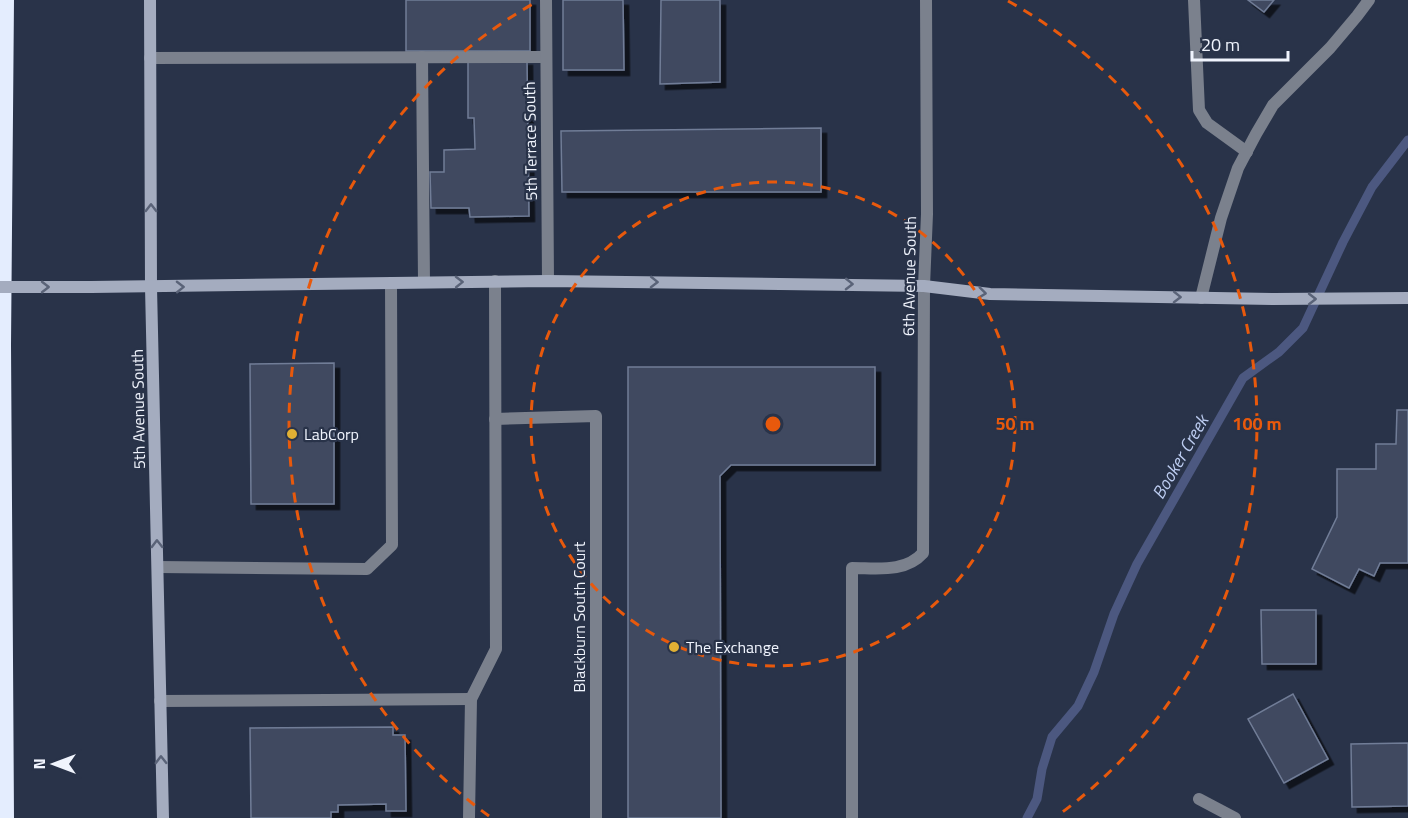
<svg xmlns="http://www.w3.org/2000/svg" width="1408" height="818" font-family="'Titillium Web',sans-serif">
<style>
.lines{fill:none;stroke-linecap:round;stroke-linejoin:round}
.stream{stroke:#4c5880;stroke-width:9}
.building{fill:#3f4961;stroke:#717d97;stroke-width:1.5;filter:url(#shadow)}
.service{stroke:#7b818d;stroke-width:12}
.minor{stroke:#7b818d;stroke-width:12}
.tertiary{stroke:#7b818d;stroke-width:12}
.secondary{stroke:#a4acbf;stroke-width:12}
.motorway{stroke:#e4edfe;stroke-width:18}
.secondary-bridge{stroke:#a4acbf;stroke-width:12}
.oneway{stroke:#5a6378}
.ring{fill:none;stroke:#e8590c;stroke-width:3;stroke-dasharray:10 8}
.poi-dot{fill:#e0b034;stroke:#293349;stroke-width:2}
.labels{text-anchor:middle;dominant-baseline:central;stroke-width:4.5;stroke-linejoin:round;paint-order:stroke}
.street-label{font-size:16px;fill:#f0f4fd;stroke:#293349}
.poi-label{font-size:16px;fill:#f0f4fd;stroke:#293349;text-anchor:start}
.water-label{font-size:18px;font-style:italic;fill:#bcccf0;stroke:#293349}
.centre{fill:#e8590c;stroke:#293349;stroke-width:3}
.ring-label{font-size:18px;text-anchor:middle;font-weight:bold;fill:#e8590c;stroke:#293349;stroke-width:4.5;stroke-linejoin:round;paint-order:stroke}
</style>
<defs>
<filter id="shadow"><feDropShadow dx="5.5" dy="5.5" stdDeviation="0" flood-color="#0009"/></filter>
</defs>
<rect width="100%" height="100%" fill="#293349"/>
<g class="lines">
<!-- stream -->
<polyline class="stream" points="1027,818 1037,799 1042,769 1052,737 1078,706 1094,672 1114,614 1137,564 1243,378 1279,352 1303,328 1343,242 1372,187 1408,140"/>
</g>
<!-- building -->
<g class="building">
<rect x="406" y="0" width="124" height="51"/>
<polygon points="563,0 623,0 624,70 563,70"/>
<polygon points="661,0 720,0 720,82 660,84"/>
<polygon points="1248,0 1274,0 1264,12"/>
<polygon points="527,60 529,216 470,217 469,208 431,208 430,172 444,172 444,150 475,149 474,118 468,118 468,61"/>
<polygon points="821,128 821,192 562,192 561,131"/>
<polygon points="334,363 334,504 251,504 250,364"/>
<polygon points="628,367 875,367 875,465 731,465 720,476 721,818 628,818"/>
<polygon points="1397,410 1408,410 1408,563 1380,563 1374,576 1359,569 1349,588 1312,569 1337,517 1337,469 1376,469 1376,444 1396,444"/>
<polygon points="1261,610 1316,610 1316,664 1262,664"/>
<polygon points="1293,694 1328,759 1284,783 1248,719"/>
<polygon points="393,727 393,735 405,735 406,811 386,811 386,804 338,805 338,812 331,812 331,818 251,818 250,728"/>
<polygon points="1408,743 1408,806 1352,807 1351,744"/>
</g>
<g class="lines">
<!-- service -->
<g class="service">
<polyline points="1194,0 1199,110 1207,123 1247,152"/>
<polyline points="422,57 424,282"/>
<polyline points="150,58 546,57"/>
<polyline points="495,419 596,416 596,818"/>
<polyline points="158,567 367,569 392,545 391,283"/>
<polyline points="160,701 471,699"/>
<polyline points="1199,799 1235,818"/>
<polyline points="469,818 471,699 496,649 495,281"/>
<path d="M 852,818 L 852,568 C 877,568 905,573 923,553 L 924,286"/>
</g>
<!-- minor -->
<g class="minor">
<polyline points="546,0 548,281"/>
<polyline points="1201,298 1221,218 1238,168 1256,134 1273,105 1330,48 1357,16 1369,0"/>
</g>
<!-- tertiary -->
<polyline class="tertiary" points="924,286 927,214 926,0"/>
<!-- secondary -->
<g class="secondary">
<polyline points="150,0 151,287 163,818"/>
<polyline points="91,287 548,281 924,286 990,294 1274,299 1408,298"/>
</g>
<!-- motorway -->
<polyline class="motorway" points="5,0 2,345 5,818"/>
<!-- secondary-bridge -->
<polyline class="secondary-bridge" points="0,287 91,287"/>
</g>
<!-- one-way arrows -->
<defs><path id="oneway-chevron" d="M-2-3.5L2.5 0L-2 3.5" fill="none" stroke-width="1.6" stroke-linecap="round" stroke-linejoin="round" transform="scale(1.5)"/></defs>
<g class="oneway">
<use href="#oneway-chevron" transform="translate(151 208) rotate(-90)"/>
<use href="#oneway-chevron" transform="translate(459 282) rotate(-1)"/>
<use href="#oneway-chevron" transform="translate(654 282) rotate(1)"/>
<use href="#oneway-chevron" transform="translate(849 284) rotate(1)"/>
<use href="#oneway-chevron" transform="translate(45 287)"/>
<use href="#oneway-chevron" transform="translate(180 287) rotate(-1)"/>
<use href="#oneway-chevron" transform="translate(982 293) rotate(7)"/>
<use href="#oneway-chevron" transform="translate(1177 297) rotate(1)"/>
<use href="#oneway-chevron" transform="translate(1312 299)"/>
<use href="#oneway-chevron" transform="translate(157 544) rotate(-91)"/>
<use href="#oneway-chevron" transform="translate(161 760) rotate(-91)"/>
</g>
<!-- distance rings -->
<g class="ring">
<circle cx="773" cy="424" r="242"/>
<path d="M489 816A484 484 0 0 1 538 1M1008 1A484 484 0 0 1 1057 816"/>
</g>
<!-- markers -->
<g class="poi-dot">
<circle cx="292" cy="434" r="6"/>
<circle cx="674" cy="647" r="6"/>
</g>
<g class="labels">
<!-- street labels -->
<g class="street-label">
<text transform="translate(530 141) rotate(-91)">5th Terrace South</text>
<text transform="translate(909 276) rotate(-89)">6th Avenue South</text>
<text transform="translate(138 409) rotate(-91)">5th Avenue South</text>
<text transform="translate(579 617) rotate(-90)">Blackburn South Court</text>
</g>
<!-- poi labels -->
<g class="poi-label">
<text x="304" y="434">LabCorp</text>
<text x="686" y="647">The Exchange</text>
</g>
<!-- water labels -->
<g class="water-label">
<text transform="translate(1180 457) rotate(-60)">Booker Creek</text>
</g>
</g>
<circle cx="773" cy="424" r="9" class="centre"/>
<g class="ring-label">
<text x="1015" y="430">50 m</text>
<text x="1257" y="430">100 m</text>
</g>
<!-- north arrow -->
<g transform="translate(54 764) rotate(270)" stroke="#293349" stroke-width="4.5" paint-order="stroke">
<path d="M0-4.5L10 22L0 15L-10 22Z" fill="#f0f4fd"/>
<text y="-9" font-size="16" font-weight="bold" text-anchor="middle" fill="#f0f4fd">N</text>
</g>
<!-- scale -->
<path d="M1192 51v9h96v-9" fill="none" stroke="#f0f4fd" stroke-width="3"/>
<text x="1201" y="51" font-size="18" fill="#f0f4fd" stroke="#293349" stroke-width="4.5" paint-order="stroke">20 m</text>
</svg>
